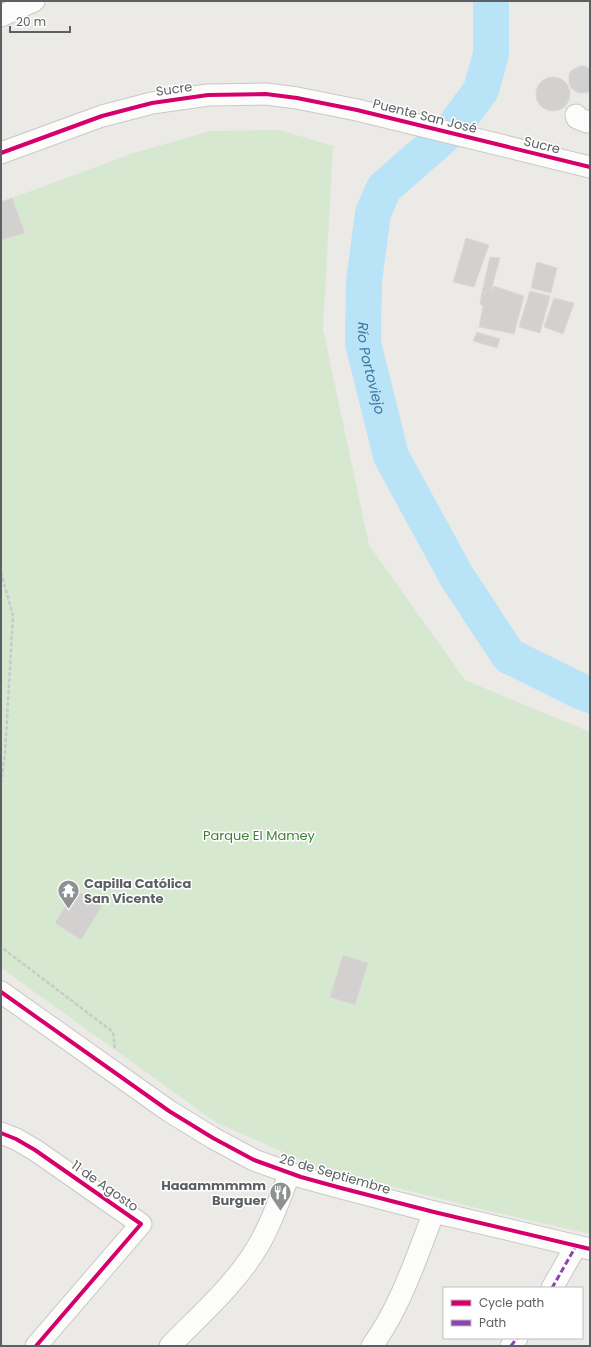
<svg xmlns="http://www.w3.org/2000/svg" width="591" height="1347" font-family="Poppins,sans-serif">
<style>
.green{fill:#d7e8d1}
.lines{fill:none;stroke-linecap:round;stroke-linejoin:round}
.river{stroke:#b9e4f7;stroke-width:36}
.building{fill:#d3d1cf;stroke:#dbd9d6}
.minor-casing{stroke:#c8c9c8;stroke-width:23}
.path{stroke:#c6cbc8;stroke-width:2.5;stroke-dasharray:4 2;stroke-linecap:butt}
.minor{stroke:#fcfcfb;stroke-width:21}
.quiet{stroke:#8e44ad;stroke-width:3;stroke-dasharray:6 3;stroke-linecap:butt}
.cycleway-casing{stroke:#fff;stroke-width:6}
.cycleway{stroke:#d6006c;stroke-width:4}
.labels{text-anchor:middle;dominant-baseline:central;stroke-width:3;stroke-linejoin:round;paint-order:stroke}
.street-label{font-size:13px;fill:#5c6064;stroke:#fff}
.park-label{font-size:13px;fill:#3b8235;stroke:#fff}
.poi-label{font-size:13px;font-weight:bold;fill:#5c6064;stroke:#fff;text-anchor:start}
.water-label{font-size:14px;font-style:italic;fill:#3b779f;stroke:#fff}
</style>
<rect width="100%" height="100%" fill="#eceae6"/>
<!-- green -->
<polygon class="green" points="280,130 333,146 323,329 369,545 465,680 590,732 590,1234 481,1209 322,1169 217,1123 1,968 1,202 134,153 210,131"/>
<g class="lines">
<!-- river -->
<path class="river" id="s1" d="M 491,1 L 491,54 L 481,90 L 454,127 L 384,188 L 373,213 L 364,281 L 363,343 L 391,456 L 457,577 L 509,656 L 580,691 L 590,695"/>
</g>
<!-- building -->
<g class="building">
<polygon points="580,66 584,66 590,69 590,90 587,93 578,93 571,88 569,83 569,74 572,70"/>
<circle cx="553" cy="94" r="17"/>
<polygon points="12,198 25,233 1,240 1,202"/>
<polygon points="466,238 489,245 474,287 453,282"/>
<polygon points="490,257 500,258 491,291 486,290 485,294 482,292"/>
<polygon points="537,262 557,268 551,293 531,288"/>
<polygon points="494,286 524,296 514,334 479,327 483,306 480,304 482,292 485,294 486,290 491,291"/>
<polygon points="530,291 550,296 540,333 519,327"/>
<polygon points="554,298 574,303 563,334 544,327"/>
<polygon points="477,332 500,339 497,348 473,341"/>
<polygon points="76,890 102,906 81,940 55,923"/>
<polygon points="343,955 368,963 355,1005 330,997"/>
</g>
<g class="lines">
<defs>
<g id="minor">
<polyline points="1,16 34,1"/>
<polyline points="576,115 577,118 587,122 590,121"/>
<polyline points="1,153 102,116 152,103 208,95 266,94 297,98 357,110 590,167"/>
<polyline points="1,992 169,1111 213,1138 254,1160 301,1177 341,1188 434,1212 590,1249"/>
<polyline points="1,1133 16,1139 35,1150 141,1224 36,1346"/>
<polyline points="552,1288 576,1246"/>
<path d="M 170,1346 C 200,1315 236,1284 258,1246 C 272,1223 280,1197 290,1173"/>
<path d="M 372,1346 C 401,1306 416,1258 434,1212"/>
<polyline points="511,1346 517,1338"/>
</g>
</defs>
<!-- minor casing -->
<use href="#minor" class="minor-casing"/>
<!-- path -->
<g class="path">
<polyline points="1,572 13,616 5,754 1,783"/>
<polyline points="1,944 1,947 113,1032 115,1048"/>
</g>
<!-- minor -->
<use href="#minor" class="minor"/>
<!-- quiet -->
<g class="quiet">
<polyline points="552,1288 576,1246"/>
<polyline points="511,1346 517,1338"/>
</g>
<defs>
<g id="cycleway">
<polyline points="1,153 102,116 152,103 208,95 266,94 297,98 357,110 590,167"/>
<polyline points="1,992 169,1111 213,1138 254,1160 301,1177 341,1188 434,1212 590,1249"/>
<polyline points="1,1133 16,1139 35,1150 141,1224 36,1346"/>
</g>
</defs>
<!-- cycleway casing -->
<use href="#cycleway" class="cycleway-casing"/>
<!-- cycleway -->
<use href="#cycleway" class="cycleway"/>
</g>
<!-- icons -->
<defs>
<symbol id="temple-pin" viewBox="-11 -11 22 30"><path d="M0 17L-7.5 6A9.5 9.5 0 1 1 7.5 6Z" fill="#8e9092" stroke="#fff"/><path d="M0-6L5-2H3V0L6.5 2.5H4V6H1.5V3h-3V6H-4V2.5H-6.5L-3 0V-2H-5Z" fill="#fff"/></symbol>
<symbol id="restaurant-pin" viewBox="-11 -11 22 30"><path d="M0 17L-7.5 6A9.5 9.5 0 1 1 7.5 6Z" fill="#8e9092" stroke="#fff"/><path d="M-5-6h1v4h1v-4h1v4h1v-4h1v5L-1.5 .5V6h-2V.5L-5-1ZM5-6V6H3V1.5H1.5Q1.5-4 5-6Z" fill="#fff"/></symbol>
</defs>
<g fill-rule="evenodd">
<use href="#temple-pin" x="56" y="878" width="25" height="34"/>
<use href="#restaurant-pin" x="268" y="1180" width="25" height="34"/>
</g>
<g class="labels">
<!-- street labels -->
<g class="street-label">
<text transform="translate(174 89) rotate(-8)">Sucre</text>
<text transform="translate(425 116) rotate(14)">Puente San José</text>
<text transform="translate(542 145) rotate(14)">Sucre</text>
<text transform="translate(335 1174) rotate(16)">26 de Septiembre</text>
<text transform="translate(105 1186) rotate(35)">11 de Agosto</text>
</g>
<!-- park labels -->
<g class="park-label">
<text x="259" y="835">Parque El Mamey</text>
</g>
<!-- poi labels -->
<g class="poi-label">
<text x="84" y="883">Capilla Católica<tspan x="84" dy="15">San Vicente</tspan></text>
<text x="266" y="1185" text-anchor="end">Haaammmmm<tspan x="266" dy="15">Burguer</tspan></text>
</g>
<!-- water labels -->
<g class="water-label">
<text stroke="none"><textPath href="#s1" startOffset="413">Río Portoviejo</textPath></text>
</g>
</g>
<!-- border -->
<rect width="591" height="1347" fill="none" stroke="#5c6064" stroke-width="4"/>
<!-- legend -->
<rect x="443" y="1287" width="140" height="52" fill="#ffffff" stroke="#bebfc1"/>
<rect x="451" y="1300" width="20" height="6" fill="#d6006c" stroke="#bebfc1"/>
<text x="479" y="1307" font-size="12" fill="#5c6064">Cycle path</text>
<rect x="451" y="1320" width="20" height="6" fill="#8e44ad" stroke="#bebfc1"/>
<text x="479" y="1327" font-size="12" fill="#5c6064">Path</text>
<!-- scale -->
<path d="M10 26v6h60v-6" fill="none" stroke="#5c6064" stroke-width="2"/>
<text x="16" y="26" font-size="12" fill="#5c6064" stroke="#ffffff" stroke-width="3" paint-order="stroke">20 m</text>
</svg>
